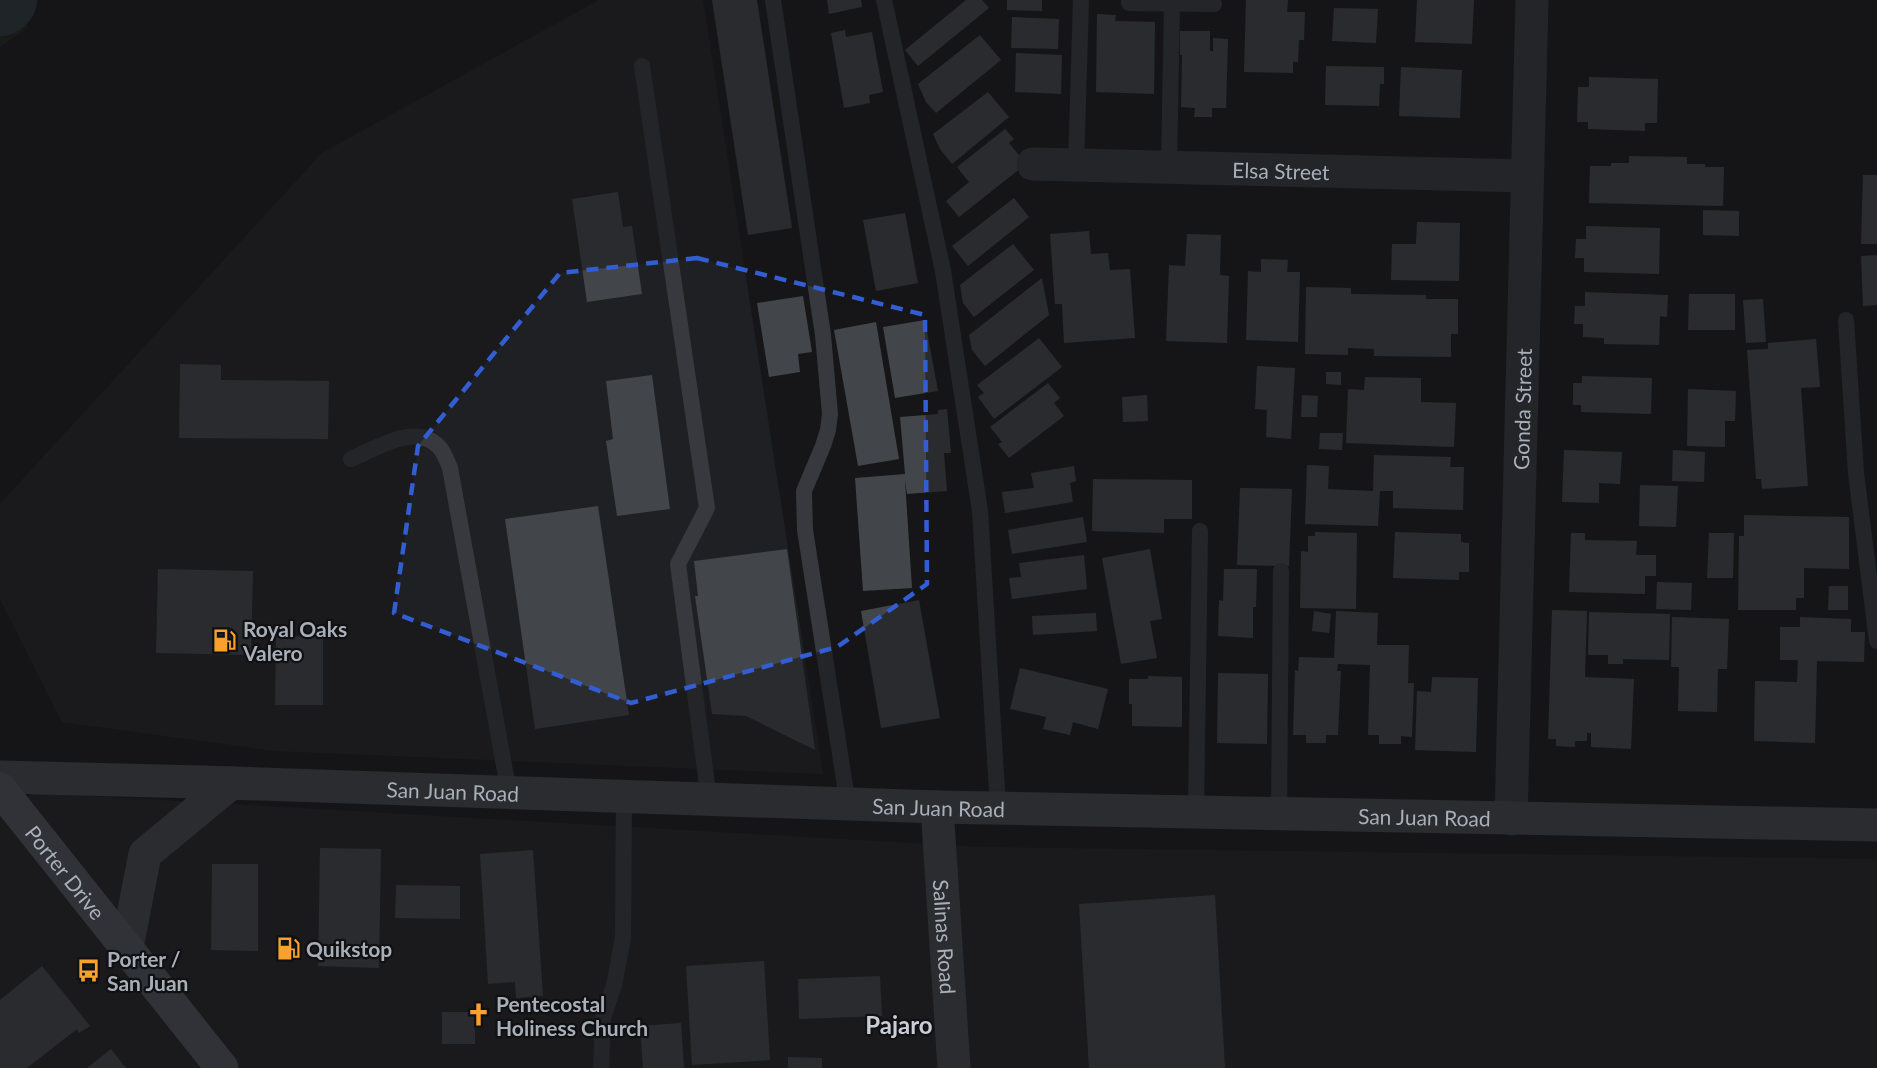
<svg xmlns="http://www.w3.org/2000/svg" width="1877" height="1068" font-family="Lato,sans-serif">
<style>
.built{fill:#1f2023}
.green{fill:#1c241c}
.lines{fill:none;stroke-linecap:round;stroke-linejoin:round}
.river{stroke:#2c373d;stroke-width:66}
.building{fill:#424549}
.lane{stroke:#37393e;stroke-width:16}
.street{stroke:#37393e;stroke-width:33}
.secondary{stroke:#45484e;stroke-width:33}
.primary{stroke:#53565d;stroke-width:33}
.marked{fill:none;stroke:#325dd3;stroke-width:4.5;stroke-dasharray:12 8;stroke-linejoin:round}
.labels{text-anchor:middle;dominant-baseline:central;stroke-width:4.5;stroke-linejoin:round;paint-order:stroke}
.street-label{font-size:21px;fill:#a8afb9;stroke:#111113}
.poi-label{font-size:21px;font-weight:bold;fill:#a8afb9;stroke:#111113;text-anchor:start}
.quarter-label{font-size:24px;font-weight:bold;fill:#c9cdd5;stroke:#111113}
</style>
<rect width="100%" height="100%" fill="#161618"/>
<!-- built -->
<g class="built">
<polygon points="599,0 703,0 823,774 276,751 62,722 0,599 0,504 322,153"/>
<polygon points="36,793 978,847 1877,859 1877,1068 0,1068 0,808"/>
</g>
<!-- green -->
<polygon class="green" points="0,0 3,0 28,27 0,47"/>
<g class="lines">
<!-- river -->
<polyline class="river" points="0,3 4,0"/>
</g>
<!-- building -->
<g class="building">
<polygon points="712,0 757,0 792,228 748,235"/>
<polygon points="827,0 861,0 862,7 829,14"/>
<polygon points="966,0 982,0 989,8 918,66 905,50"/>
<polygon points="1007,0 1042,0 1042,11 1007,10"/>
<polygon points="1246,0 1288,0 1287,12 1305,12 1304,40 1299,40 1298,62 1293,62 1293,73 1244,72"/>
<polygon points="1417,0 1474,0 1472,44 1415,42"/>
<polygon points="1334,8 1378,9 1376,43 1332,41"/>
<polygon points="1097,14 1116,15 1115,21 1155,22 1154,94 1096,92"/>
<polygon points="1012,17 1059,19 1058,49 1011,48"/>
<polygon points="845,30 846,37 872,32 883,92 869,95 870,103 844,108 831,33"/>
<polygon points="1180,31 1210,31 1210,51 1213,51 1213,38 1228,39 1226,108 1212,108 1212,117 1194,117 1195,108 1181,107 1182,55 1180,55"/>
<polygon points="980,35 1001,60 936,113 926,102 918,84"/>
<polygon points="1016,53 1062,55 1061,94 1015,92"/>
<polygon points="1326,66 1384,67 1384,84 1380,84 1379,106 1325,105"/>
<polygon points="1401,67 1462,70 1460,118 1399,116"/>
<polygon points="1589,77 1658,79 1657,123 1645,123 1645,131 1588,129 1588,122 1577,122 1578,87 1589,87"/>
<polygon points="988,92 1009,117 952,164 940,149 933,134"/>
<polygon points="1005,129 1014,139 1009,143 1026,164 959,217 946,201 969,182 957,167"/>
<polygon points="1629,156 1687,157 1687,164 1705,164 1705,167 1724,167 1723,206 1589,203 1590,166 1611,166 1611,163 1629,163"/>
<polygon points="1863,175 1877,175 1877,244 1861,244"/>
<polygon points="618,192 623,227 632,226 642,294 587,302 572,199"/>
<polygon points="1014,198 1029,217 968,266 952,246"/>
<polygon points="1703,210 1739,211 1739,236 1703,235"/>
<polygon points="905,213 918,283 876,291 863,220"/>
<polygon points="1417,222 1460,223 1459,281 1391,280 1392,244 1416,244"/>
<polygon points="1586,226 1660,228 1659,274 1584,272 1584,258 1575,258 1576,239 1586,239"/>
<polygon points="1089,231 1091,254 1108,253 1110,270 1130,269 1135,338 1064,343 1062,304 1055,304 1050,234"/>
<polygon points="1187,234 1221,235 1220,275 1229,276 1227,343 1166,341 1169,265 1185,266"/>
<polygon points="1013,244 1034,270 974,317 963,303 960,285"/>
<polygon points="1877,255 1877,305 1863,306 1861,256"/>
<polygon points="1261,259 1288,260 1287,272 1300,272 1298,342 1246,340 1248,271 1261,272"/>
<polygon points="1042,278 1049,315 985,366 972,350 969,335"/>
<polygon points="1306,287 1351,288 1351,294 1426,295 1426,299 1458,299 1458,334 1451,334 1451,357 1374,356 1374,349 1348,348 1348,355 1305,354"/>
<polygon points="1585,292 1668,295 1667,317 1660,316 1659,345 1604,344 1604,338 1583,337 1583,324 1574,324 1575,306 1585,306"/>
<polygon points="1689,294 1735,294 1735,330 1688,330"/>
<polygon points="803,296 812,352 798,354 800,372 769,377 757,303"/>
<polygon points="1763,299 1766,342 1746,343 1743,300"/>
<polygon points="925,320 938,391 895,398 883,327"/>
<polygon points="876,322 899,459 858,466 834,330"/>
<polygon points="1039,338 1062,367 994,419 978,397 984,393 977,385"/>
<polygon points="1816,339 1820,387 1801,388 1808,486 1762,489 1761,479 1756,479 1747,350 1768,349 1768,343"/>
<polygon points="180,364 221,365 221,380 329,381 328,439 179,438"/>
<polygon points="1257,366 1295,368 1291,439 1266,437 1267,410 1255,409"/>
<polygon points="1326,372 1341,372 1341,385 1326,384"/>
<polygon points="652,375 670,509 617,516 606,441 613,439 606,381"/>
<polygon points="1582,376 1652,378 1651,414 1581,412 1581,405 1573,405 1573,383 1582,383"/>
<polygon points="1365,377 1421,378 1421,402 1456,403 1454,447 1346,443 1348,389 1364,390"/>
<polygon points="1048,383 1060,398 1054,403 1064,416 1009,458 998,444 1002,442 990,427"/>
<polygon points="1688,389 1736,391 1735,421 1725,421 1725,447 1687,446"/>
<polygon points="1147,395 1148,421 1123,422 1122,397"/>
<polygon points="1302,395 1318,396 1317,417 1301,417"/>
<polygon points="947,409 951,453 944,453 947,491 907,494 905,480 912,588 863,591 855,478 905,474 900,417 938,414 938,410"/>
<polygon points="1320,433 1343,433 1342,450 1319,449"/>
<polygon points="1564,450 1622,452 1620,484 1599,483 1599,503 1562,502"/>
<polygon points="1673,450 1705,452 1704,482 1672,481"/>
<polygon points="1374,455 1451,457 1450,467 1464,467 1463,510 1393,508 1393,491 1380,491 1378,526 1305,524 1307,465 1329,466 1328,489 1373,491"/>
<polygon points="1074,466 1076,481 1070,483 1073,502 1005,513 1002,492 1034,488 1031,473"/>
<polygon points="1093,479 1192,480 1192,519 1164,519 1164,533 1092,531"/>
<polygon points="1640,485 1678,486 1676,527 1639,526"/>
<polygon points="1240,488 1292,489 1289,566 1237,565"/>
<polygon points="598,506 629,715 535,729 505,519"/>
<polygon points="1744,515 1849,517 1849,569 1804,568 1804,598 1796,598 1796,610 1738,610 1739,536 1744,536"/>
<polygon points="1083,517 1087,542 1012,554 1008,530"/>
<polygon points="1315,532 1357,533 1356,609 1300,608 1301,551 1308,552 1308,536 1315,536"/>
<polygon points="1395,532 1461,534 1461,542 1469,543 1469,572 1459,572 1459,580 1393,578"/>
<polygon points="1571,533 1585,533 1585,540 1637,541 1636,555 1656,555 1656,576 1645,576 1645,594 1569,592"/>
<polygon points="1709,533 1734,533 1733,578 1707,578"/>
<polygon points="787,549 815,750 746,716 712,714 695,596 698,596 694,561"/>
<polygon points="1150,549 1162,619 1150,621 1157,658 1121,664 1102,558"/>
<polygon points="1084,555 1087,589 1012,599 1009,578 1021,577 1019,563"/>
<polygon points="158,569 253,571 251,655 156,653"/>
<polygon points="1224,569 1257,569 1256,607 1253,607 1253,638 1218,636 1219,600 1223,601"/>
<polygon points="1657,582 1692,583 1691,610 1656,609"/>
<polygon points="1829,586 1848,586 1848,610 1828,610"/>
<polygon points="919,600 940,718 881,728 861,611"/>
<polygon points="1552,610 1587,611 1585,677 1634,679 1631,749 1591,747 1591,733 1587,733 1587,741 1575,741 1575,747 1556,746 1556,739 1548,739"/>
<polygon points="1314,611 1331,614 1329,633 1312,631"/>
<polygon points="1336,611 1378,613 1377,645 1409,645 1408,683 1414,683 1412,737 1401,736 1401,744 1379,744 1379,735 1368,735 1370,665 1338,664 1337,671 1341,671 1338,735 1326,735 1326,743 1306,743 1306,735 1293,735 1295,670 1298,671 1299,657 1334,658"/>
<polygon points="1589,612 1670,614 1669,660 1623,659 1623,664 1608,664 1608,655 1588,655"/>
<polygon points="1096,613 1097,631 1033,635 1032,616"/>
<polygon points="1672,617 1729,619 1727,669 1718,669 1717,712 1678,711 1679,667 1671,667"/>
<polygon points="1800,617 1851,619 1851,632 1865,632 1864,662 1817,661 1815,743 1754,741 1755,681 1797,682 1798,660 1780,660 1780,627 1800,627"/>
<polygon points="276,636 323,637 323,705 275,705"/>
<polygon points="1020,668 1108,689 1098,729 1073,722 1070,735 1043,729 1046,717 1010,709"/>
<polygon points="1218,673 1268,674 1267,744 1217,743"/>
<polygon points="1148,676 1182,677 1182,727 1132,726 1132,704 1129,704 1129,679 1148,679"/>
<polygon points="1432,677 1478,678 1476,752 1415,750 1417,691 1431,692"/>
<polygon points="320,848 381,849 379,968 318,966"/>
<polygon points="533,850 543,996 516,998 515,982 488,984 480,854"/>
<polygon points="212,864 258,864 258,951 211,950"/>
<polygon points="396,885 460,886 460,919 395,918"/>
<polygon points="1215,895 1225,1068 1089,1068 1079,904"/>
<polygon points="764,961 770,1060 692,1065 686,966"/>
<polygon points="42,966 90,1026 79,1033 77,1029 27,1068 0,1068 0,1000"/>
<polygon points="880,976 882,1016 799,1019 798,979"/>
<rect x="442" y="1012" width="33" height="32"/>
<polygon points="681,1023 684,1068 643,1068 640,1026"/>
<polygon points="111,1049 126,1068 87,1068"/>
<polygon points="788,1057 822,1058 822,1068 788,1068"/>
</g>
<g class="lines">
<!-- lane -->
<g class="lane">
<polyline points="773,0 823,335 830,414 828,430 823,446 804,491 805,530 848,805"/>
<polyline points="884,0 943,271 980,511 998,808"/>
<polyline points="1129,3 1214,4"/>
<polyline points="642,66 707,508 678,564 709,800"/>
<polyline points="1076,165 1081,0"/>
<polyline points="1169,167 1172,3"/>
<polyline points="1846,320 1856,473 1877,641"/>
<path d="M 351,459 C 377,448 416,422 439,447 C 444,452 447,461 450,468 L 509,793"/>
<polyline points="1196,812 1200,531"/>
<polyline points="1279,814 1281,571"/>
<polyline points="601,1068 603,1018 614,985 623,938 624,797"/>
</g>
<!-- street -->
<g class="street">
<path id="s1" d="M 1033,164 L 1527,176"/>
<path id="s2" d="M 1511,819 L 1532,0"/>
</g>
<!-- secondary -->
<g class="secondary">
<path id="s3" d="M 0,777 L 201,782 L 937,807 L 1877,825"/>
<path id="s4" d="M 937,807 L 954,1068"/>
<polyline points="127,947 145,854 231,783"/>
</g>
<!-- primary -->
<path class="primary" id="s5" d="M 0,789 L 222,1068"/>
</g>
<!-- marked area -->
<path d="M0 0H1877V1068H0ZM 697,258 L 925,315 L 927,584 L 837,647 L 631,703 L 394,613 L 418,446 L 560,273 Z" fill="#161618" fill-opacity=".55" fill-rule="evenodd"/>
<path class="marked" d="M 697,258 L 925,315 L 927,584 L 837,647 L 631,703 L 394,613 L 418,446 L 560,273 Z"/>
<!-- icons -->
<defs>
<symbol id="fuel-bare" viewBox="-9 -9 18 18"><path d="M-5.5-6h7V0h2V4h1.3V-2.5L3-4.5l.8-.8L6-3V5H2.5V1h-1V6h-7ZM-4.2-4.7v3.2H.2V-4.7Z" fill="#faa02d" stroke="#111113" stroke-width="2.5" paint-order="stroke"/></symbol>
<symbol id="bus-bare" viewBox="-9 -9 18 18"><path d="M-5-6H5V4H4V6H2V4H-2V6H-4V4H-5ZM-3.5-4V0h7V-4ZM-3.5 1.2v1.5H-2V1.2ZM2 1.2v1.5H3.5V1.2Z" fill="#faa02d" stroke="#111113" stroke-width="2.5" paint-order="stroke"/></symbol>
<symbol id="church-bare" viewBox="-9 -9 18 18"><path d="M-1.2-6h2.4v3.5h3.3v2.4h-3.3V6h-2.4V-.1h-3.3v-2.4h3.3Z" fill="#faa02d" stroke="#111113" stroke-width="2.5" paint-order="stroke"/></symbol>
</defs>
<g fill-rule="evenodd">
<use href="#fuel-bare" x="208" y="624" width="33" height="33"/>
<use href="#fuel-bare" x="272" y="932" width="33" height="33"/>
<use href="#bus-bare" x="72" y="954" width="33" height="33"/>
<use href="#church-bare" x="462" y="998" width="33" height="33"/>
</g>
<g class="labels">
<!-- street labels -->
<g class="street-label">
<text stroke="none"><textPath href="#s1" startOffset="248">Elsa Street</textPath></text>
<text stroke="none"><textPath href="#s2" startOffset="410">Gonda Street</textPath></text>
<text stroke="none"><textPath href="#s3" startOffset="453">San Juan Road</textPath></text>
<text stroke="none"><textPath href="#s3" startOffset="939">San Juan Road</textPath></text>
<text stroke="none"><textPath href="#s3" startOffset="1425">San Juan Road</textPath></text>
<text stroke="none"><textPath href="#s5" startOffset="106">Porter Drive</textPath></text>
<text stroke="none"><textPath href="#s4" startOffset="130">Salinas Road</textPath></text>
</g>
<!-- poi labels -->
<g class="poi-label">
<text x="243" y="628">Royal Oaks<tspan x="243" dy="24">Valero</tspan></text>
<text x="306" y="948">Quikstop</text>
<text x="107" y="958">Porter /<tspan x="107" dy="24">San Juan</tspan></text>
<text x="496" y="1003">Pentecostal<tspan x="496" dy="24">Holiness Church</tspan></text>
</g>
<!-- quarter labels -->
<g class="quarter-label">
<text x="899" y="1024">Pajaro</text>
</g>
</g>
</svg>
